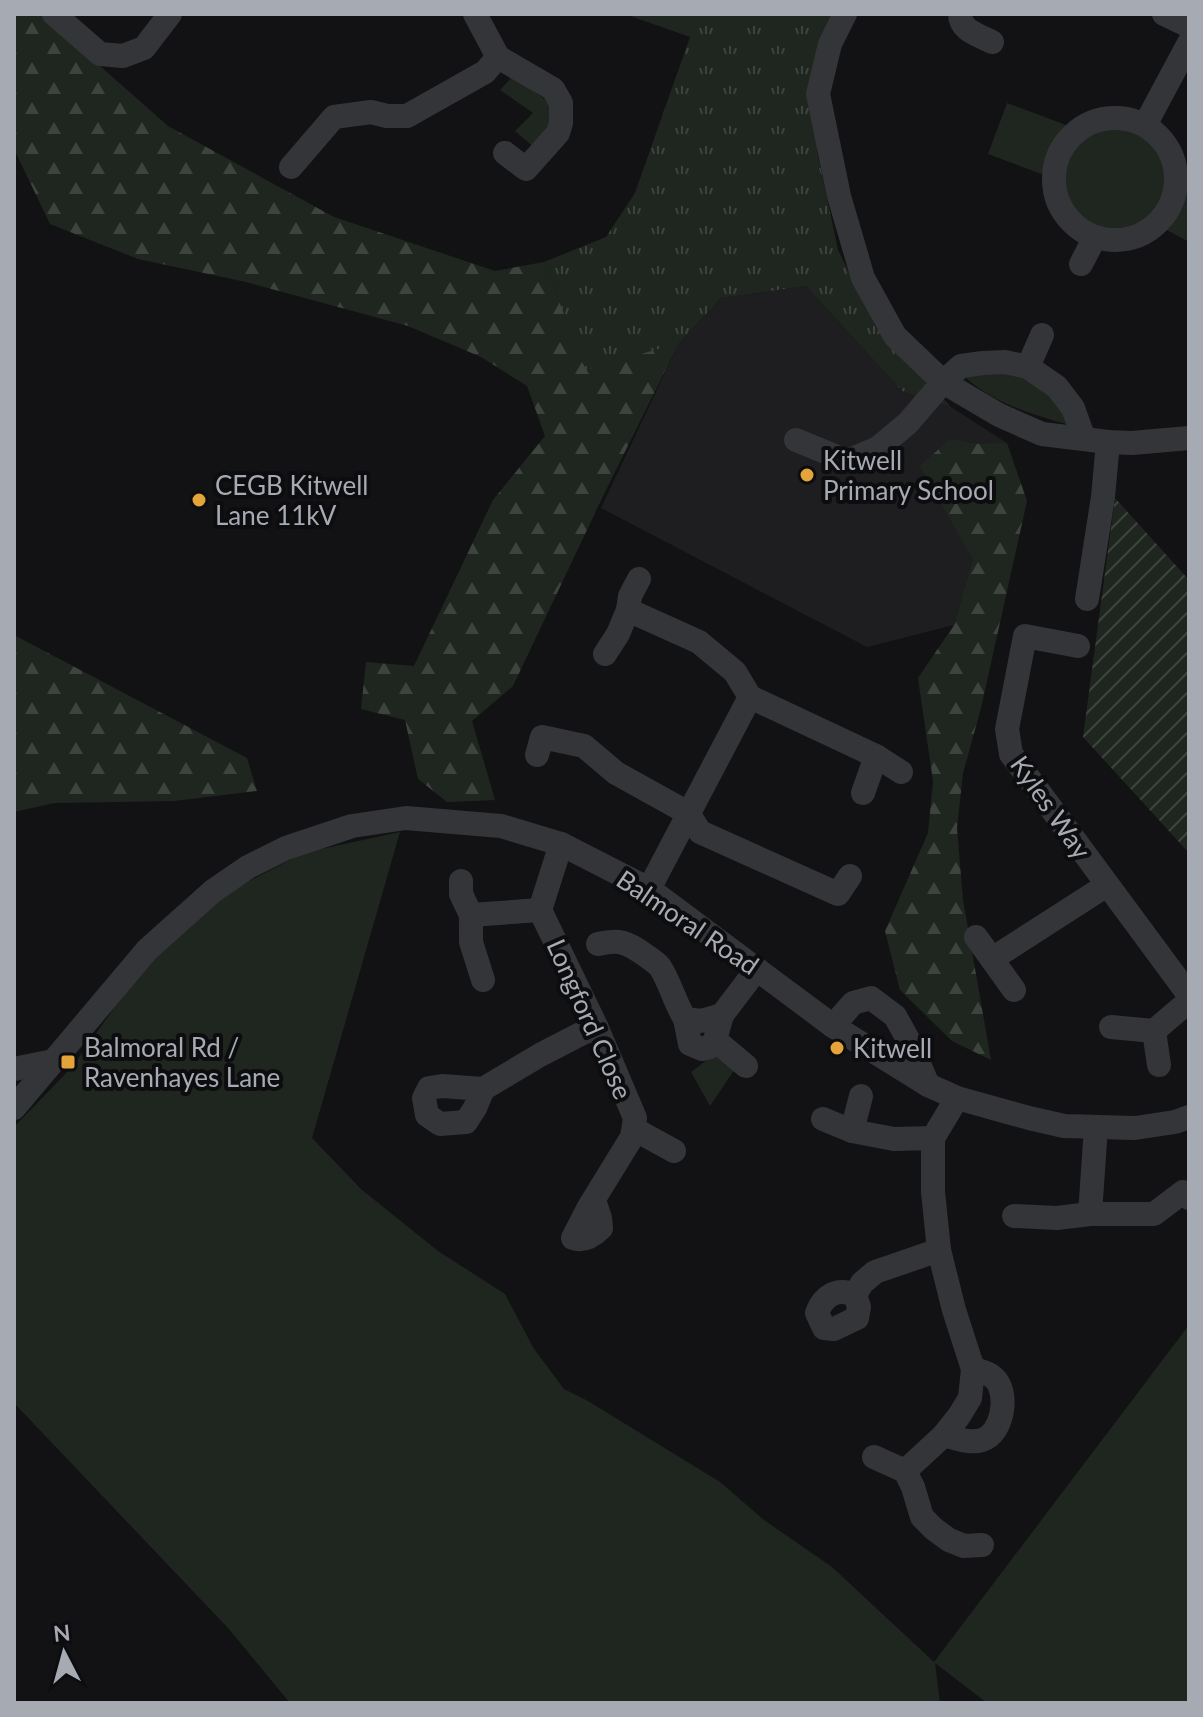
<svg xmlns="http://www.w3.org/2000/svg" width="1203" height="1717" font-family="Lato,sans-serif">
<style>
.built{fill:#1e1e21}
.grass{fill:#1f261f}
.forest{fill:url(#forest-firs)}
.park{fill:url(#park-tufts)}
.garden{fill:url(#garden-furrows)}
.lines{fill:none;stroke-linecap:round;stroke-linejoin:round}
.minor{stroke:#343538;stroke-width:24}
.poi-dot{fill:#e4a43a;stroke:#0d0d0f;stroke-width:3}
.labels{text-anchor:middle;dominant-baseline:central;stroke-width:8;stroke-linejoin:round;paint-order:stroke}
.poi-label{font-size:26px;fill:#a5aab3;stroke:#0d0d0f;text-anchor:start}
.street-label{font-size:26px;fill:#a5aab3;stroke:#0d0d0f}
</style>
<defs>
<pattern id="forest-firs" width="22" height="20" patternUnits="userSpaceOnUse" patternTransform="scale(2)"><rect width="22" height="20" fill="#1f261f"/><path d="M5 1l3.5 6h-7zM16 11l3.5 6h-7z" fill="#3d433d"/></pattern>
<pattern id="park-tufts" width="24" height="20" patternUnits="userSpaceOnUse" patternTransform="scale(2)"><rect width="24" height="20" fill="#1f261f"/><path d="M3 7l-1-3M5 7V3M7 7l1-3M15 17l-1-3M17 17v-4M19 17l1-3" fill="none" stroke="#3d433d"/></pattern>
<pattern id="garden-furrows" width="10" height="10" patternUnits="userSpaceOnUse" patternTransform="scale(2)"><rect width="10" height="10" fill="#1f261f"/><path d="M-1 1l2-2M0 10L10 0M9 11l2-2" fill="none" stroke="#3d433d"/></pattern>
</defs>
<rect width="100%" height="100%" fill="#121214"/>
<!-- built -->
<polygon class="built" points="806,286 902,391 951,407 1007,443 954,625 867,647 601,508 679,343 721,298"/>
<!-- grass -->
<g class="grass">
<polygon points="513,76 557,108 558,124 535,148 515,131 533,113 500,90"/>
<polygon points="1007,103 1066,125 1047,176 988,154"/>
<circle cx="1116" cy="180" r="54"/>
<polygon points="1184,191 1189,193 1189,242 1165,229"/>
<path d="M 1014,370 L 1057,394 L 1066,424 C 1031,414 993,403 965,377 Z"/>
<polygon points="400,832 312,1138 361,1189 438,1251 505,1294 534,1349 564,1389 588,1401 720,1482 764,1520 832,1567 934,1662 1189,1325 1189,1703 987,1703 935,1663 940,1703 290,1703 228,1628 14,1403 14,1127 72,1067 149,959 217,898 303,853"/>
<polygon points="719,1051 737,1066 710,1106 691,1072"/>
</g>
<!-- forest -->
<g class="forest">
<polygon points="14,14 41,14 168,126 334,217 495,271 544,262 565,316 657,321 679,343 604,494 513,686 472,721 495,800 447,802 418,779 405,720 361,709 366,662 414,666 493,500 545,436 527,386 481,357 408,326 246,282 138,259 50,224 14,149"/>
<polygon points="950,439 975,444 1007,443 1027,501 981,708 963,773 957,828 963,900 991,1060 952,1041 900,990 885,931 928,833 933,781 918,678 954,625 973,559 920,466"/>
<polygon points="14,635 247,758 257,791 174,801 54,803 14,812"/>
</g>
<!-- park -->
<polygon class="park" points="625,14 836,14 816,68 817,151 838,250 876,327 951,407 902,391 806,286 721,298 679,343 586,370 544,262 606,237 635,193 690,37"/>
<!-- garden -->
<polygon class="garden" points="1115,498 1189,580 1189,853 1083,737"/>
<g class="lines">
<!-- minor -->
<g class="minor">
<polyline points="54,14 100,54 123,56 144,48 170,14"/>
<polyline points="475,14 498,57 553,89 561,103 561,123 558,133 526,169 505,153"/>
<polyline points="845,14 830,44 818,94 839,196 863,278 895,336 943,382 999,415 1042,434 1108,442 1132,443 1189,438"/>
<path d="M 960,14 C 960,31 979,35 992,42"/>
<polyline points="1164,14 1189,26"/>
<circle cx="1115" cy="179" r="61"/>
<polyline points="1145,125 1189,43"/>
<polyline points="291,167 334,117 371,112 387,116 407,116 485,72 498,57"/>
<polyline points="1081,264 1095,237"/>
<polyline points="1028,367 1042,335"/>
<polyline points="796,440 847,461 878,448 908,423 943,382 961,366 983,363 1005,362 1028,367 1057,387 1073,408 1084,439"/>
<polyline points="1087,599 1103,497 1108,442"/>
<polyline points="628,610 699,642 735,672 750,697 649,889"/>
<polyline points="1078,646 1025,636 1007,729 1011,754 1189,995"/>
<polyline points="605,654 618,634 628,610 630,596 639,579"/>
<polyline points="750,697 876,756 901,772"/>
<polyline points="537,755 542,737 584,746 616,773 688,813 700,832 838,894 850,876"/>
<polyline points="863,793 876,756"/>
<path d="M 561,844 L 540,910 L 596,1026 L 635,1118 L 632,1137 L 589,1207 L 573,1238 C 584,1242 593,1236 601,1228 L 600,1218 L 594,1200"/>
<polyline points="461,881 461,894 471,915 471,942 483,980"/>
<polyline points="471,915 540,910"/>
<polyline points="976,937 1014,990"/>
<path d="M 598,944 C 619,939 627,942 645,955 C 649,958 656,962 660,967 C 669,980 675,1003 685,1019"/>
<polyline points="992,959 1107,885"/>
<polygon points="722,1015 715,1040 710,1047 702,1049 690,1044 685,1019 701,1021"/>
<polyline points="722,1015 757,969"/>
<polyline points="833,1026 853,1003 871,998 895,1016 910,1043 928,1085"/>
<polyline points="1111,1027 1154,1031"/>
<polyline points="715,1040 746,1066"/>
<polyline points="1159,1065 1154,1031 1189,1001"/>
<polyline points="14,1069 53,1061"/>
<polyline points="483,1089 442,1086 429,1088 424,1098 427,1115 440,1124 466,1122 475,1108 483,1089 540,1055 596,1026"/>
<polyline points="14,1108 147,950 213,891 248,867 286,848 352,826 406,818 501,826 561,844 649,889 833,1026 928,1085 957,1098 1029,1118 1064,1126 1135,1128 1175,1122 1189,1117"/>
<polyline points="823,1119 852,1131 894,1139 933,1138"/>
<polyline points="634,1129 674,1151"/>
<polyline points="852,1131 861,1096"/>
<polyline points="1090,1214 1096,1127"/>
<polyline points="1014,1216 1057,1218 1090,1214 1154,1214 1183,1192 1189,1198"/>
<path d="M 855,1295 C 837,1287 823,1296 817,1313 L 824,1328 L 834,1329 L 857,1318 L 859,1307 L 855,1295 L 862,1283 L 875,1272 L 939,1250"/>
<path d="M 944,1435 C 956,1438 969,1444 982,1440 C 1002,1434 1009,1396 996,1380 C 990,1373 981,1371 973,1369"/>
<polyline points="874,1457 905,1471 913,1487 922,1517 934,1529 949,1540 964,1546 982,1545"/>
<polyline points="905,1471 944,1435 959,1416 970,1398 973,1369 954,1310 939,1250 933,1192 933,1138 957,1098"/>
</g>
</g>
<!-- markers -->
<g class="poi-dot">
<circle cx="807" cy="475" r="8"/>
<circle cx="199" cy="500" r="8"/>
<circle cx="837" cy="1048" r="8"/>
<rect x="60" y="1054" width="16" height="16" rx="4"/>
</g>
<g class="labels">
<!-- poi labels -->
<g class="poi-label">
<text x="823" y="460">Kitwell<tspan x="823" dy="30">Primary School</tspan></text>
<text x="215" y="485">CEGB Kitwell<tspan x="215" dy="30">Lane 11kV</tspan></text>
<text x="84" y="1047">Balmoral Rd /<tspan x="84" dy="30">Ravenhayes Lane</tspan></text>
<text x="853" y="1048">Kitwell</text>
</g>
<!-- street labels -->
<g class="street-label">
<text transform="translate(1051 807) rotate(55)">Kyles Way</text>
<text transform="translate(688 922) rotate(34)">Balmoral Road</text>
<text transform="translate(590 1019) rotate(66)">Longford Close</text>
</g>
</g>
<!-- border -->
<rect width="1203" height="1717" fill="none" stroke="#a5aab3" stroke-width="32"/>
<!-- north arrow -->
<g transform="translate(64 1653) rotate(354)" stroke="#0d0d0f" stroke-width="6" paint-order="stroke">
<path d="M0-6L14 30L0 20L-14 30Z" fill="#a5aab3"/>
<text y="-12" font-size="22" font-weight="bold" text-anchor="middle" fill="#a5aab3">N</text>
</g>
</svg>
